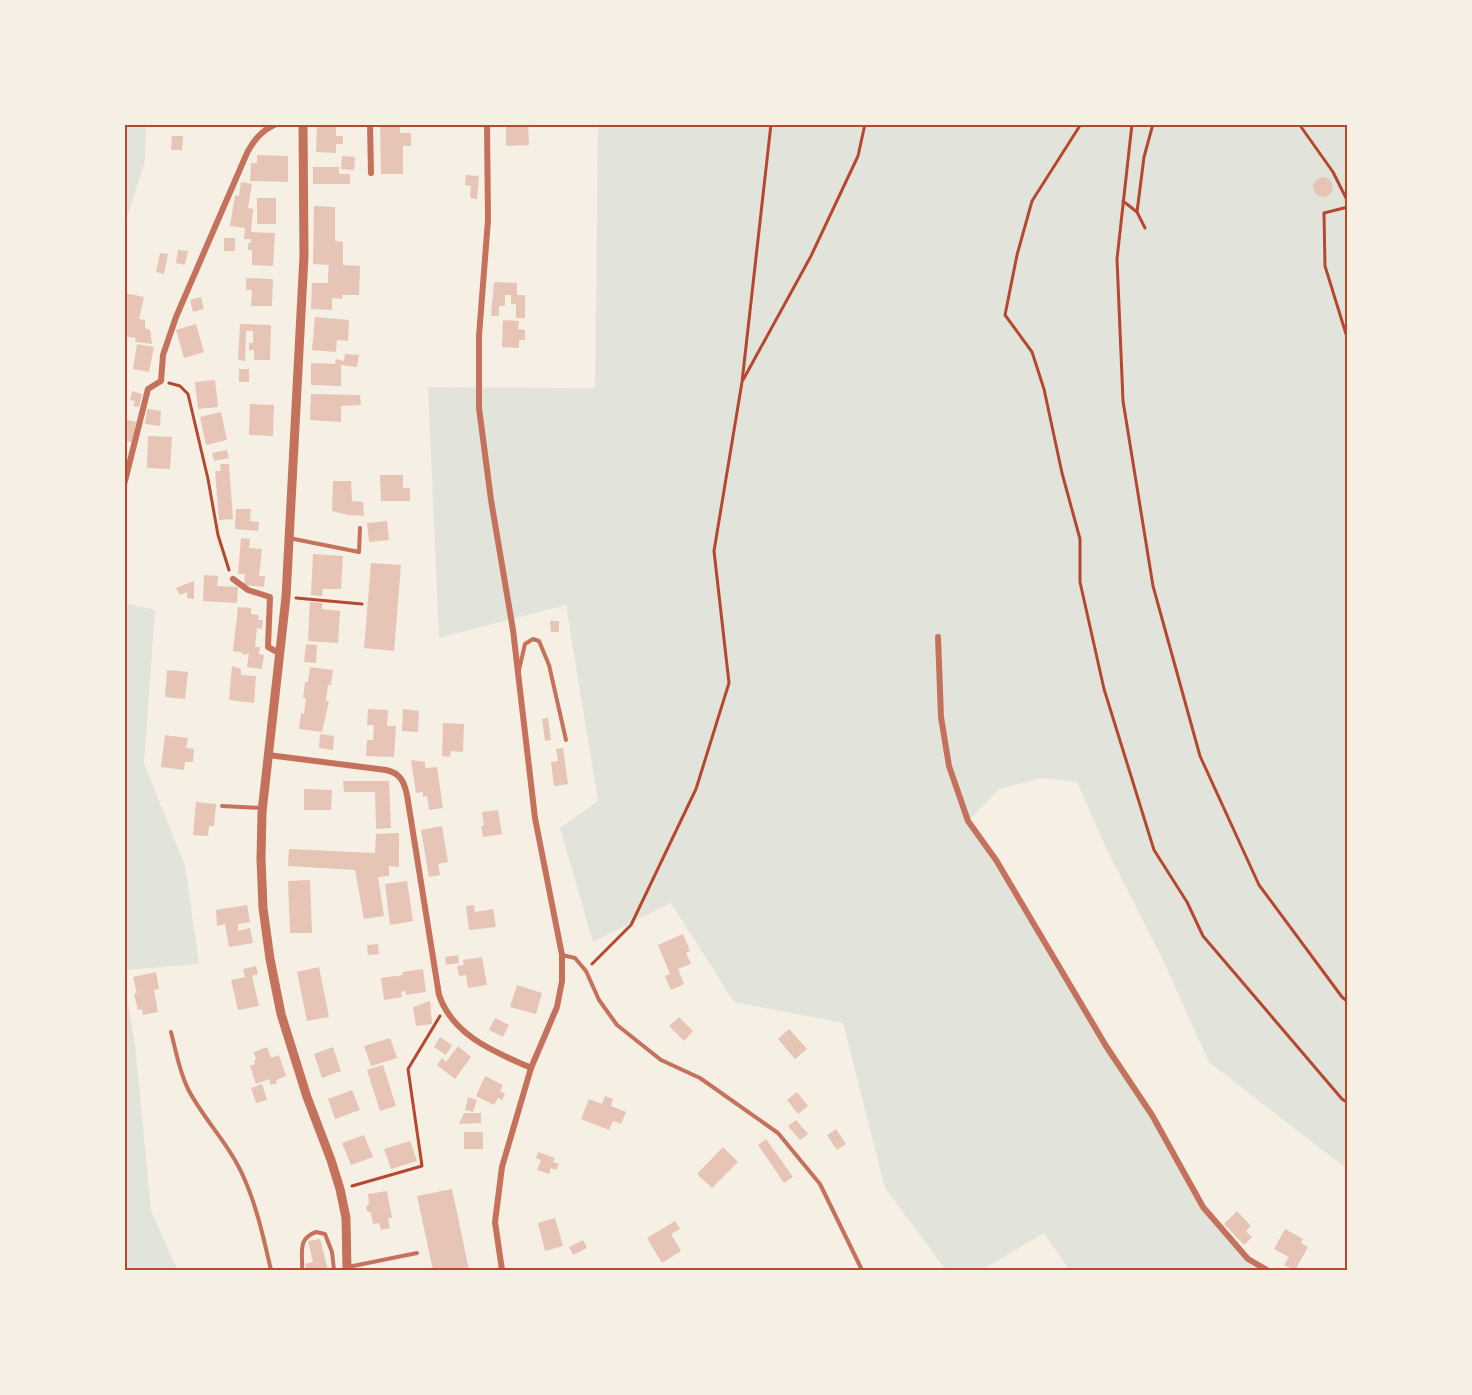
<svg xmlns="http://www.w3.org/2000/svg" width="1472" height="1395" font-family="'PT Sans',sans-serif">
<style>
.green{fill:#e2e4dc}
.building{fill:#e6c5b7}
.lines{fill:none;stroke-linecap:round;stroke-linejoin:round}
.path{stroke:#b5482f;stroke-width:3}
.service{stroke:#c5725c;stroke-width:4}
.minor{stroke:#c5725c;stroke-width:6}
.tertiary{stroke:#c5725c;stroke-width:9}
.neatline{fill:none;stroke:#b5482f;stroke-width:2}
</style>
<rect width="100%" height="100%" fill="#f6efe4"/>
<!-- green -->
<g class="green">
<polygon points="125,124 146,125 145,161 125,224"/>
<path d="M 598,125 L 1347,125 L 1347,1169 L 1209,1062 L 1161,956 L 1107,850 L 1077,782 L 1041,778 L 999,789 L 968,821 C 1001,867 1028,916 1057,965 C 1087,1015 1122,1064 1152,1115 C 1185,1170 1210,1236 1267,1270 L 1069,1270 L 1044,1233 L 982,1270 L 946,1270 L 885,1188 L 843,1023 L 734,1002 L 671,903 L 593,942 L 560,828 L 598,801 L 566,605 L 439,638 L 428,387 L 595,388 Z"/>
<polygon points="125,603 155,610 144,764 185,865 199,964 125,970"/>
<polygon points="125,985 135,1044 151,1210 177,1270 125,1270"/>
</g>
<!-- building -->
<g class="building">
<polygon points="506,124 528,124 529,145 506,146"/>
<polygon points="317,125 336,125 336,136 343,136 343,144 336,144 336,153 316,152"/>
<polygon points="380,125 400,125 400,133 411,133 411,146 403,146 403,174 381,174"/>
<polygon points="172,136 183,136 182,150 171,150"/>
<polygon points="257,155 288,156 288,182 250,181 251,163 257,163"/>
<polygon points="342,156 355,157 354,170 341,169"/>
<polygon points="313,167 339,167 339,174 350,174 350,184 313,184"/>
<polygon points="466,175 479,176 477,199 470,198 471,186 465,185"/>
<circle cx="1323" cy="187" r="10"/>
<polygon points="241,182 252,184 248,208 253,209 251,232 275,233 273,266 252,265 252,250 248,250 248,243 251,243 251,239 244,239 245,228 230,226 235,195 239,196"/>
<rect x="257" y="198" width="19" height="26"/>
<polygon points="314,206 335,207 335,241 343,242 343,265 360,266 359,295 342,295 342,299 332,298 332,310 311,309 312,283 328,283 328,274 329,265 313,264"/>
<rect x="224" y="238" width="11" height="13"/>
<polygon points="178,250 188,251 185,265 176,263"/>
<polygon points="160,253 168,254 164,274 156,272"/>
<polygon points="246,278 273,279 272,306 251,306 252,290 246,290"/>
<polygon points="494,282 517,283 517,295 525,295 525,318 516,318 516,304 511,304 511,295 505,295 505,306 499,306 499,316 491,316"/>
<polygon points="124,293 144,297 139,319 145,320 145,328 150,330 152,344 135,342 136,338 124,336"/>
<polygon points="201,297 204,309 193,312 190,300"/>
<polygon points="315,317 349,320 348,341 337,340 336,352 312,350"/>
<polygon points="503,320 519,321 518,329 525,330 525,340 519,340 519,348 502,347"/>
<polygon points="196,324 204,352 184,358 176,330"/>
<polygon points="240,324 271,325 270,360 254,360 254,350 249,350 249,343 253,343 253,331 246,331 245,361 238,360"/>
<polygon points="137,344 154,347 149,372 133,369"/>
<polygon points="345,354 359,355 357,367 341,365 341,386 311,385 311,363 335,364 336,359 344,361"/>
<rect x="239" y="369" width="10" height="13"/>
<polygon points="215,380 218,407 198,409 195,382"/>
<polygon points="132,391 142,394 139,407 133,406 135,401 130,400"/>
<polygon points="311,394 360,395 361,405 341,406 341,422 310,420"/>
<polygon points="250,404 274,405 273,436 249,435"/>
<polygon points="147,409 161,411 160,426 145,424"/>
<polygon points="221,412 227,440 206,445 200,417"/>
<polygon points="124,419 136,422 132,442 124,441"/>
<polygon points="148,436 172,437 170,469 147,468"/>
<polygon points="227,450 229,458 214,461 212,453"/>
<polygon points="220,464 229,464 233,519 219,520 215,471 221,471"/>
<polygon points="380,475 403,475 403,488 410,488 410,501 381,501"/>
<polygon points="333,481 351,481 352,501 363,502 364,516 349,515 332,511"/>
<polygon points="236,509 251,509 250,521 259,522 258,531 235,529"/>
<polygon points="387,521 389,540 369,542 367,523"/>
<polygon points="241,538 250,539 249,548 262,549 259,576 265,576 264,587 244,585 245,574 238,574"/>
<polygon points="313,554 343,556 341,589 323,589 322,596 311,595"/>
<polygon points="371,563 401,565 394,651 364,648"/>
<polygon points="204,575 218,576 217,586 238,587 237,603 203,601"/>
<polygon points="194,581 194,599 187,598 187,592 180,595 176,588"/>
<polygon points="310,602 322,603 322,609 340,611 338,643 308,641"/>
<polygon points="238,607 251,608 251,614 259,615 258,620 263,620 262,629 257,628 255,647 260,647 259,654 264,655 262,669 247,667 249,653 244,655 241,652 233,651"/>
<polygon points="550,621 559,621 559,632 551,632"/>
<polygon points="306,644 317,645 316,663 304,662"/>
<polygon points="232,666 241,669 241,675 256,676 254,703 229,700"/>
<polygon points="310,667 333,670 331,685 328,685 326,701 329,701 322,732 299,729 301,713 304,714 306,698 303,698 305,682 308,682"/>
<polygon points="167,670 188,672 185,699 165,697"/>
<polygon points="368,709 388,710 387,726 396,726 394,757 366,756 367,740 373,740 374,725 367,725"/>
<polygon points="403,709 419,711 418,732 402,731"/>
<polygon points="548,718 551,740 545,741 542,719"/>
<polygon points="443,723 464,724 463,752 451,751 450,757 442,756"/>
<polygon points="320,734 334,736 333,750 319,748"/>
<polygon points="165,735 188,738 186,748 194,749 193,762 185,762 184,770 161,767"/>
<polygon points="563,748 568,784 554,786 551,762 558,761 556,749"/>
<polygon points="411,760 425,762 425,768 437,767 443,808 429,810 427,796 423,797 423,792 416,793"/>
<polygon points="343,781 389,781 391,828 376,829 375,792 344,792"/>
<polygon points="304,789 332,790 331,810 304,810"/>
<polygon points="196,802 216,804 214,826 209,826 208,836 193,835"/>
<polygon points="498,810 502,834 483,837 481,826 484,826 482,812"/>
<polygon points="442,826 448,862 438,864 440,875 429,877 421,830"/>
<polygon points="399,833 399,867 389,866 389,876 378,877 384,916 364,919 355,870 288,866 289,849 375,853 376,834"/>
<polygon points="310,880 312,933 290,933 288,881"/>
<polygon points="407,881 413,921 390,925 385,884"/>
<polygon points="247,905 250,922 238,924 238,931 250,928 253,943 229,947 225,924 217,926 216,910"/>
<polygon points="474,905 475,912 493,909 496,927 469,930 466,906"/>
<polygon points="683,934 690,951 686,953 691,964 678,969 684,984 671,990 665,976 670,974 658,945"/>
<polygon points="378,944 379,954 368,955 367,945"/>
<polygon points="458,955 459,963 446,965 445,957"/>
<polygon points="482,957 487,985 468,988 466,975 459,976 457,966 464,965 463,960"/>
<polygon points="256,966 258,974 252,976 259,1006 238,1010 231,980 245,977 243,969"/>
<polygon points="319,967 329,1017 307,1021 297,972"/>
<polygon points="423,969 426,992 406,995 406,991 401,992 402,997 384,1000 381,978 403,975 402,972"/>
<polygon points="156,972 159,989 154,990 158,1012 143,1015 142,1009 138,1010 134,994 137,993 133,977"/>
<polygon points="517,985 542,993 536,1014 510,1007"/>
<polygon points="430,1001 432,1024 416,1026 413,1007"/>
<polygon points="679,1017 693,1031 684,1041 669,1026"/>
<polygon points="495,1018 509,1025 503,1037 489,1030"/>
<polygon points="789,1029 807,1049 795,1059 778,1039"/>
<polygon points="440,1037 452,1045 446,1055 434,1047"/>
<polygon points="390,1038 397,1058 371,1066 364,1046"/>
<polygon points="458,1046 471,1057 455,1079 437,1065 442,1058 446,1062"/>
<polygon points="267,1047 271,1058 279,1055 286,1076 276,1080 277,1083 271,1085 269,1079 256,1084 250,1066 255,1064 254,1061 256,1060 254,1052"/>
<polygon points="333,1047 341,1071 322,1078 314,1054"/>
<polygon points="383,1065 396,1106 380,1111 367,1070"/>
<polygon points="485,1076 503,1085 500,1091 505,1094 502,1100 498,1098 494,1105 476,1096"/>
<polygon points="262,1084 267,1100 256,1103 251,1088"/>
<polygon points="352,1090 360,1110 335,1119 328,1099"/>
<polygon points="797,1092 808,1106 798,1114 787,1100"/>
<polygon points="605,1096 613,1099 611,1106 626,1112 621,1124 613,1121 609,1130 581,1119 589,1099 602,1104"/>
<polygon points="468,1097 477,1100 473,1112 465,1110"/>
<polygon points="464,1113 481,1113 481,1123 459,1124"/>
<polygon points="796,1120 808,1134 800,1140 788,1126"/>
<polygon points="836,1129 846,1144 837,1150 827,1135"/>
<rect x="464" y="1132" width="19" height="17"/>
<polygon points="364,1135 373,1157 351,1165 342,1143"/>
<polygon points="766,1139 793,1177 784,1183 758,1145"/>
<polygon points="410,1141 417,1161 391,1169 384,1149"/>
<polygon points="723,1147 738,1162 712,1188 697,1174"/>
<polygon points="538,1152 555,1158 553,1162 559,1164 556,1170 551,1168 549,1174 537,1170 541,1160 536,1158"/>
<polygon points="452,1189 469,1270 433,1270 417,1196"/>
<polygon points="387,1191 392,1218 388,1218 390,1228 381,1230 379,1223 373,1224 371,1213 367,1211 366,1207 369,1204 368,1194"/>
<polygon points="1237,1211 1251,1226 1246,1231 1252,1237 1244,1245 1224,1224"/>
<polygon points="555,1218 563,1246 545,1251 538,1223"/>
<polygon points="675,1221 680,1229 671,1234 681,1251 662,1263 647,1238"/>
<polygon points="1285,1229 1303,1239 1301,1243 1308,1247 1295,1270 1284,1265 1289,1257 1274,1249"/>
<polygon points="320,1239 328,1270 307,1270 305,1264 313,1262 308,1241"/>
<polygon points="583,1240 587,1248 573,1255 569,1247"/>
</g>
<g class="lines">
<!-- path -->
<g class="path">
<polyline points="1081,124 1032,201 1017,255 1005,315 1032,352 1044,389 1062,473 1080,539 1080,582 1104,689 1154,850 1187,902 1203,936 1342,1099 1348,1103"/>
<polyline points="1132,124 1117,259 1123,401 1153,586 1200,756 1259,885 1342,997 1348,1002"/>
<polyline points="1299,124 1333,172 1348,202"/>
<polyline points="1123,201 1137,212 1145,228"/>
<polyline points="1137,212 1144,157 1153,124"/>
<polyline points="1346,334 1325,266 1324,213 1348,207"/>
<polyline points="743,380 811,256 858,156 865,124"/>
<polyline points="169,383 180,386 188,394 208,479 218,535 229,570"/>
<polyline points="296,598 362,604"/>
<polyline points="592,964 631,925 696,789 729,683 714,551 742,382 771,124"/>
<polyline points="352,1186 422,1166 408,1069 440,1016"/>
</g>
<!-- service -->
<g class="service">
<polyline points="289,538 359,552 360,528"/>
<polyline points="519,670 525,644 533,639 539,641 549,665 566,740"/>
<polyline points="222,806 262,808"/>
<polyline points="562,955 575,958 586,971 599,1000 617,1025 661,1060 700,1078 778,1133 820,1184 862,1270"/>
<path d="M 171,1032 C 176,1051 179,1071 188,1089 C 204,1120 230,1145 244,1178 C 257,1207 264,1240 271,1270"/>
<polyline points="348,1267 417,1253"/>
<path d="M 302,1270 C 303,1252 297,1239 316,1232 L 325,1234 L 332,1252 L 334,1270"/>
</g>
<!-- minor -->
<g class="minor">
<polyline points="370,124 371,173"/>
<polyline points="487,124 488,220 479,336 479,408 491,500 513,630 535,818 562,955 562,981 557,1007 531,1068 502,1167 495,1222 502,1270"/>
<path d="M 124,485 L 148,389 L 161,381 L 163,355 L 176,317 L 247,153 C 254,140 261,131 276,124"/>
<polyline points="233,579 248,590 270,597 268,647 279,653"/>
<polyline points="938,637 941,717 949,766 968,821 996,860 1106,1046 1152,1115 1203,1207 1248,1259 1267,1270"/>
<path d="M 268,755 L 386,770 C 400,773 404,781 407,795 L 439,995 C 453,1036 495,1052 531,1068"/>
</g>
<!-- tertiary -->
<polyline class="tertiary" points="303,124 304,256 286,597 262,812 261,859 263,908 270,959 281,1014 307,1097 331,1160 340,1189 346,1218 347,1270"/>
</g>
<!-- border -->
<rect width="1472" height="1395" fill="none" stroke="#f6efe4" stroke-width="252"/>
<rect x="126" y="126" width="1220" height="1143" class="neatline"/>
</svg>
